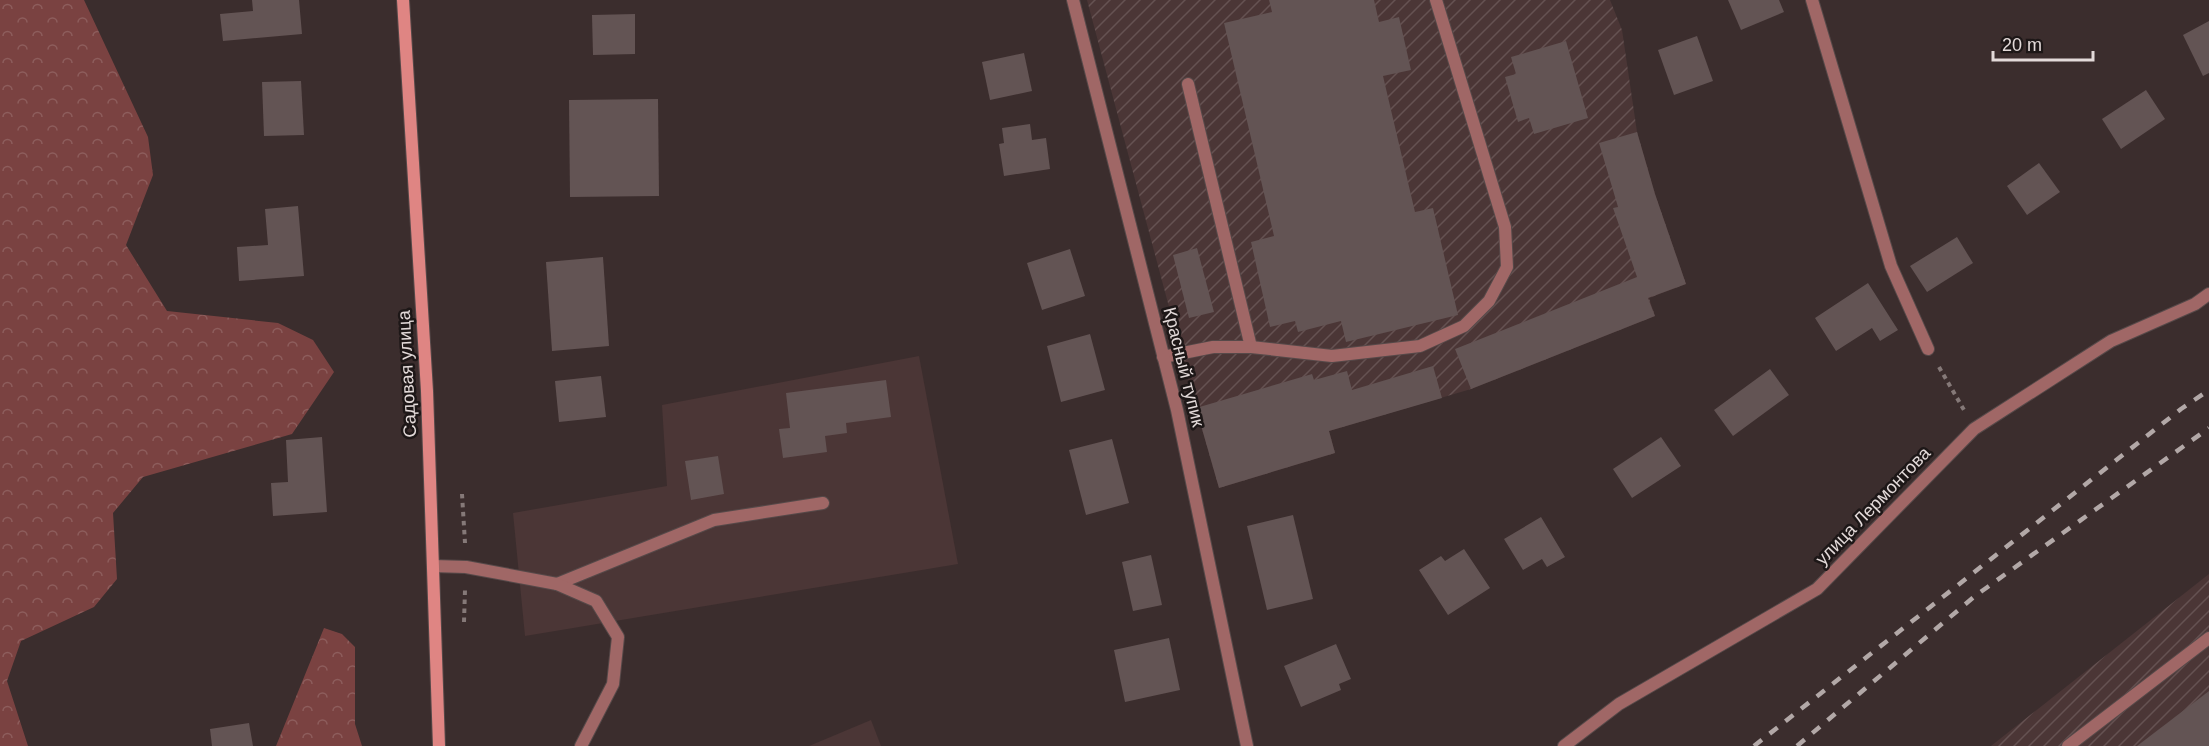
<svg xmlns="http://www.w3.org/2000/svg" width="2209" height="746" font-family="Arial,sans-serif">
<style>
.built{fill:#4b3636}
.industrial{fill:url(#industrial-furrows)}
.forest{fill:url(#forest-crowns)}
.building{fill:#635454}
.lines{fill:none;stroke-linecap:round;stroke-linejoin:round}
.service-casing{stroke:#564949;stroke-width:14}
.minor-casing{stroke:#564949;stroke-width:14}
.secondary-casing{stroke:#564949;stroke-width:14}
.path{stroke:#857978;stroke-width:4;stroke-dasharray:4.5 4.5;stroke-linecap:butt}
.service{stroke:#a06766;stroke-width:12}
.minor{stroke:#a06766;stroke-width:12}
.secondary{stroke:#df8583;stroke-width:12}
.rail{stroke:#b2a8a7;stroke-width:4.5;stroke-dasharray:10 10;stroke-linecap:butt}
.labels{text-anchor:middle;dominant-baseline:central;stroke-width:5;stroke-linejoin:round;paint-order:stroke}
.street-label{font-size:18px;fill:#e3dad9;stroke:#1d1717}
</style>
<defs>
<pattern id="industrial-furrows" width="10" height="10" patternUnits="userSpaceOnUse" patternTransform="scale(1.5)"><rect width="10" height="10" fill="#4b3636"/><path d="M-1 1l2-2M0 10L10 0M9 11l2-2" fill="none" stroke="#655252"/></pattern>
<pattern id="forest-crowns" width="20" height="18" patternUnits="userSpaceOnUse" patternTransform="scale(1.5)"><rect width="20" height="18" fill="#7a4241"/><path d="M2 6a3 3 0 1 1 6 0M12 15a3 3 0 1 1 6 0" fill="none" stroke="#8d5d5c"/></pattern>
</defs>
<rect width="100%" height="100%" fill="#3b2d2d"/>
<!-- built -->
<g class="built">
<polygon points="919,356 958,564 525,636 513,513 667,486 662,405"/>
<polygon points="871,720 881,746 809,746"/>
</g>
<!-- industrial -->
<g class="industrial">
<polygon points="1087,0 1610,0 1622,30 1637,132 1655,194 1686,284 1649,298 1655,316 1471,389 1329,431 1335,453 1219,488 1196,408"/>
<polygon points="2209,574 2209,746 1991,746"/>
</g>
<!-- forest -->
<g class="forest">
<polygon points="0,0 84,0 148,137 153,175 126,245 167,311 278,323 313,340 334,372 292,434 143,477 113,513 117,579 94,607 21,641 7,681 28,746 0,746"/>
<polygon points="324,628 342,634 355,647 355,724 362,746 276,746"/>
</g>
<!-- building -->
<g class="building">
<polygon points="252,0 299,0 302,34 223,41 220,14 253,11"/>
<polygon points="1269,0 1374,0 1379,22 1399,17 1411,70 1383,76 1415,212 1433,208 1458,315 1346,342 1341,321 1298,332 1295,321 1270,327 1251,242 1274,236 1224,23 1272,12"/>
<polygon points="1728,0 1779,0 1784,12 1741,30"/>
<polygon points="635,14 635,54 593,55 592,15"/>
<polygon points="2209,21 2209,73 2203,76 2183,35"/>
<polygon points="1697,36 1713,81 1674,95 1658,50"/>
<polygon points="1566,41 1588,118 1534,134 1529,118 1518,122 1505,77 1516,74 1511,57"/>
<polygon points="1024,53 1032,91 990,100 982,62"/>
<polygon points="301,81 304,135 264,136 262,82"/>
<polygon points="2146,90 2165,119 2121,149 2102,119"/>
<polygon points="658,99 659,196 570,197 569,100"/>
<polygon points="1030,124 1032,140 1046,138 1050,169 1004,176 999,144 1004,143 1002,128"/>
<polygon points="1637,132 1655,194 1686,284 1648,298 1655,316 1471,389 1455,349 1637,277 1613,208 1618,207 1599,143"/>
<polygon points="2039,163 2060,192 2027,215 2007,186"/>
<polygon points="298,206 304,276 239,281 237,247 268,245 265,209"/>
<polygon points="1957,237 1973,263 1927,292 1910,266"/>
<polygon points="1197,248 1214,312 1189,318 1173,255"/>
<polygon points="1070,249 1085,296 1042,310 1027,263"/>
<polygon points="603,257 609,346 552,351 546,262"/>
<polygon points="1868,283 1898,330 1880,341 1872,328 1836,351 1815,318"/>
<polygon points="1090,334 1105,390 1061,402 1047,346"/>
<polygon points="1433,366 1442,398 1329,431 1335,453 1219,488 1196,408 1312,374 1314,380 1347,371 1352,390"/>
<polygon points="1770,369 1789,395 1733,436 1714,410"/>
<polygon points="601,376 606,417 559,422 555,381"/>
<polygon points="886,380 891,417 846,423 847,433 825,436 827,452 783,458 779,429 790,428 786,393"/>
<polygon points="322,437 327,512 273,516 271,483 288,482 286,440"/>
<polygon points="1661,437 1681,466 1632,498 1613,469"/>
<polygon points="1112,439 1129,503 1086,515 1069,450"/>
<polygon points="718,456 724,494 691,500 685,461"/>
<polygon points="1293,515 1313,599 1267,610 1247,526"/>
<polygon points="1541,517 1565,557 1547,567 1542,559 1523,570 1504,539"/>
<polygon points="1464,549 1490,588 1448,615 1419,570 1441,556 1445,561"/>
<polygon points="1151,555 1162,605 1133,611 1122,562"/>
<polygon points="1169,638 1180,690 1125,702 1114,650"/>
<polygon points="1336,644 1351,679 1339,684 1341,690 1301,707 1284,666"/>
<polygon points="2209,691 2209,746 2137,746"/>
<polygon points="249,723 253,746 212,746 210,729"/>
</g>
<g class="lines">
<defs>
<g id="service">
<polyline points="1188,84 1251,347"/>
<polyline points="1163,357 1213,347 1251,347 1332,356 1420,346 1464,326 1489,301 1507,267 1505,227 1436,0"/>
<polyline points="557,584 714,520 823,503"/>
<polyline points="2068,746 2209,638"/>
</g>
<g id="minor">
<polyline points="1073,0 1177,410 1247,746"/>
<polyline points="1812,0 1891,266 1928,349"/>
<polyline points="433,566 466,567 557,584 596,601 618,637 613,684 581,746"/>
<polyline points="1564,746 1619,704 1817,589 1974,429 2111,341 2195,304 2209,294"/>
</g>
<polyline id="secondary" points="403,0 427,391 439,746"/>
</defs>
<!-- service casing -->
<use href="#service" class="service-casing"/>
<!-- minor casing -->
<use href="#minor" class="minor-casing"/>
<!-- secondary casing -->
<use href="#secondary" class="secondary-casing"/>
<!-- path -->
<g class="path">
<polyline points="1939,367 1964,410"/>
<polyline points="462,494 465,543"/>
<polyline points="464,622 465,590"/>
</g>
<!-- service -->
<use href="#service" class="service"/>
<!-- minor -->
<use href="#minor" class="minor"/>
<!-- secondary -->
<use href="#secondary" class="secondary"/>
<!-- rail -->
<g class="rail">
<polyline points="1754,746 2181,409 2209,390"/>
<polyline points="1797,746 1975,596 2209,428"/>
</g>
</g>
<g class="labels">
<!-- street labels -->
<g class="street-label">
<text transform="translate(1184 367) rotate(76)">Красный тупик</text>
<text transform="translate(407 374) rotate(-93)">Садовая улица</text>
<text transform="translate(1873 506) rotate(-46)">улица Лермонтова</text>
</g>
</g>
<!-- scale -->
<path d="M1993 51v9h100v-9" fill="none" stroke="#e3dad9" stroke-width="3"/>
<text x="2002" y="51" font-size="18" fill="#e3dad9" stroke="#1d1717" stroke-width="4.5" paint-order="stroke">20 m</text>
</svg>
